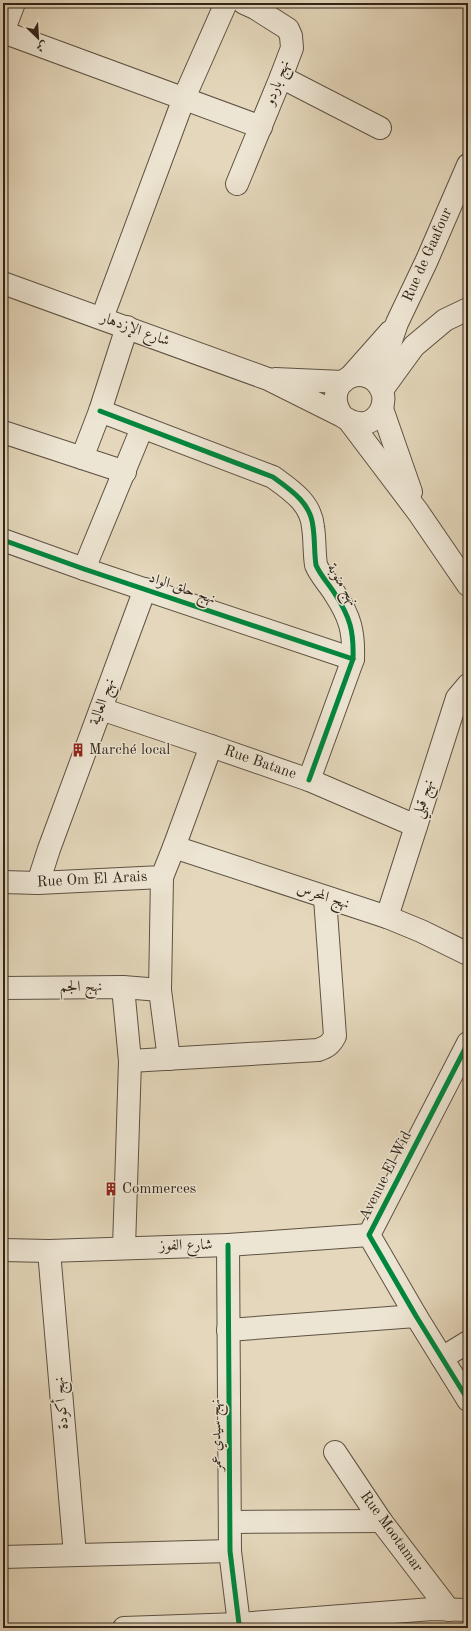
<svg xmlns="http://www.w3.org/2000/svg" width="471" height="1631" font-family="'Old Standard TT',Amiri,serif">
<rect width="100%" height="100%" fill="#e4d7bb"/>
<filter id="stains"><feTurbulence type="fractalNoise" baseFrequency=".005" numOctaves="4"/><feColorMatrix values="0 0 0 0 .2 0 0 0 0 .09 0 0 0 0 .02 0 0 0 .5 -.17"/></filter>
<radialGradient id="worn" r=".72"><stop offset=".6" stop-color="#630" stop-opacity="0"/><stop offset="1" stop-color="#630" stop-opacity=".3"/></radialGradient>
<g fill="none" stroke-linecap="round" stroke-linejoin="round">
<!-- minor casing -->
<g stroke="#5e5242" stroke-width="24">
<g id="minor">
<path d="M3,32L261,127"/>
<path d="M3,32L14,3"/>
<path d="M281,77L380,128"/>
<path d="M237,184L281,77L292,48L291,36L288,29L255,8L244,3"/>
<path d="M3,283L268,379L342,416C356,426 372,427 381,410C384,403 384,395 381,389C366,359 319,382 342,416"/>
<path d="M102,318L184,98L226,3"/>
<path d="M351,376L390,332"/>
<path d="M275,379L343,382"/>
<path d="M377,382L397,323L427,260L468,165"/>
<path d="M382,390L414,346L445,320L468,309"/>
<path d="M382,409L411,492"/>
<path d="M100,411L273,477C291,490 311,503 313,527C315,539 314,552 316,565C320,575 329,584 335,594C350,617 354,631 353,659L309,780"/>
<path d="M350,422L418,512L468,585"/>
<path d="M3,432L125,472"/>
<path d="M82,458L100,411L127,327"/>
<path d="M3,540L84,569L353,659"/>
<path d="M84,569L142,428"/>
<path d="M101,709L211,746L309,780L416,826"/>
<path d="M174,847L387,917L421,931L468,954"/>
<path d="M162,877L160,990L169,1059"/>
<path d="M3,882L38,883L162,877L174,847L211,746"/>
<path d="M38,883L49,849L145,589"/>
<path d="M387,917L457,698L468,685"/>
<path d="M123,987L130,1061L124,1247"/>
<path d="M3,988L123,987L160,990"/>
<path d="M468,1043L369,1235L416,1316L468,1400"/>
<path d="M130,1061L318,1050C327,1047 331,1044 335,1036L325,898"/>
<path d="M228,1245L230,1551L239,1624"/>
<path d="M3,1250L49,1251L228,1245L369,1235"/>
<path d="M49,1251L75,1555"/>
<path d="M228,1330L416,1316"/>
<path d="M442,1358L468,1342"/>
<path d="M335,1452L381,1521L449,1610"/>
<path d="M230,1522L381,1521"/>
<path d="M3,1557L230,1551"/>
<path d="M124,1628L239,1624L432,1609L468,1610"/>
</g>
</g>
<!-- minor -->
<use href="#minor" stroke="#ede5d3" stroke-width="22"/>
<!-- cycleway casing -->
<g stroke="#ede5d3" stroke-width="8">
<g id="cycleway">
<path d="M100,411L273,477C291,490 311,503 313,527C315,539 314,552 316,565C320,575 329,584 335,594C350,617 354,631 353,659L309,780"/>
<path d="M3,540L84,569L353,659"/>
<path d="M468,1043L369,1235L416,1316L468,1400"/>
<path d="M228,1245L230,1551L239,1624"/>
</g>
</g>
<!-- cycleway -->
<use href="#cycleway" stroke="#00873e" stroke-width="5"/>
</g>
<!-- icons -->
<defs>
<g id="building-bare" transform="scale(1.08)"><path d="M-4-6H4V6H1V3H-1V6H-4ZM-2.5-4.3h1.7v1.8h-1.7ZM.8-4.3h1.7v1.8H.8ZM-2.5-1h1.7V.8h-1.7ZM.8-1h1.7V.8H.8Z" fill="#8f2418" stroke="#ede5d3" stroke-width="2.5" paint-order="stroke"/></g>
</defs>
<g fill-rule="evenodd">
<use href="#building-bare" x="78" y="750"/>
<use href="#building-bare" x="111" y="1189"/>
</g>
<g text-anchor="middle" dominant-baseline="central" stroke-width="3" stroke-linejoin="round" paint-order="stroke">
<!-- street labels -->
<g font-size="15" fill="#312519" stroke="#ede5d3">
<text transform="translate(278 83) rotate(-69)">نهج باردو</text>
<text transform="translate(428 255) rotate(-66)">Rue de Gaafour</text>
<text transform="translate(135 330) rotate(20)">شارع الإزدهار</text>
<text transform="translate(342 585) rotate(59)">نهج منوبة</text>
<text transform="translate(182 589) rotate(19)">نهج حلق الواد</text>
<text transform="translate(103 702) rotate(-70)">نهج العالية</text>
<text transform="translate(260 763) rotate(19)">Rue Batane</text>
<text transform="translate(424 799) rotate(-72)">نهج قبلي</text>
<text transform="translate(92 880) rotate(-3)">Rue Om El Arais</text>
<text transform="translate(323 897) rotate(18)">نهج المحرس</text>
<text x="81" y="987">نهج الجم</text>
<text transform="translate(386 1176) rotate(-63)">Avenue El Wid</text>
<text transform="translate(186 1246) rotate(-1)">شارع الفوز</text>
<text transform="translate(62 1403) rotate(-95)">نهج أكودة</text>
<text transform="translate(217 1435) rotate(-91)">نهج سيدي عمر</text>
<text transform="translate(391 1532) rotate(54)">Rue Mootamar</text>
</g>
<!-- poi labels -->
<g font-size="15" fill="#312519" stroke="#ede5d3" text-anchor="start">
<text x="89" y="750">Marché local</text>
<text x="122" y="1189">Commerces</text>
</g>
</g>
<!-- margin -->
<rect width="471" height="1631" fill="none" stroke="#e4d7bb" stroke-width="16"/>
<rect x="4" y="4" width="463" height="1623" fill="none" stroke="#312519" stroke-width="2"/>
<rect x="8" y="8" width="455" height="1615" fill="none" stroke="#312519"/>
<!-- north arrow -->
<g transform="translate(38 38) rotate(155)" stroke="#ede5d3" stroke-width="3" paint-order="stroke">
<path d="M0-3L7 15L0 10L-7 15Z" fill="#312519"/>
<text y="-6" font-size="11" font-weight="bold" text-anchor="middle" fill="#312519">ش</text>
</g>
<rect width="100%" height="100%" filter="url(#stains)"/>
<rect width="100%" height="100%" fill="url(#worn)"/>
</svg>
